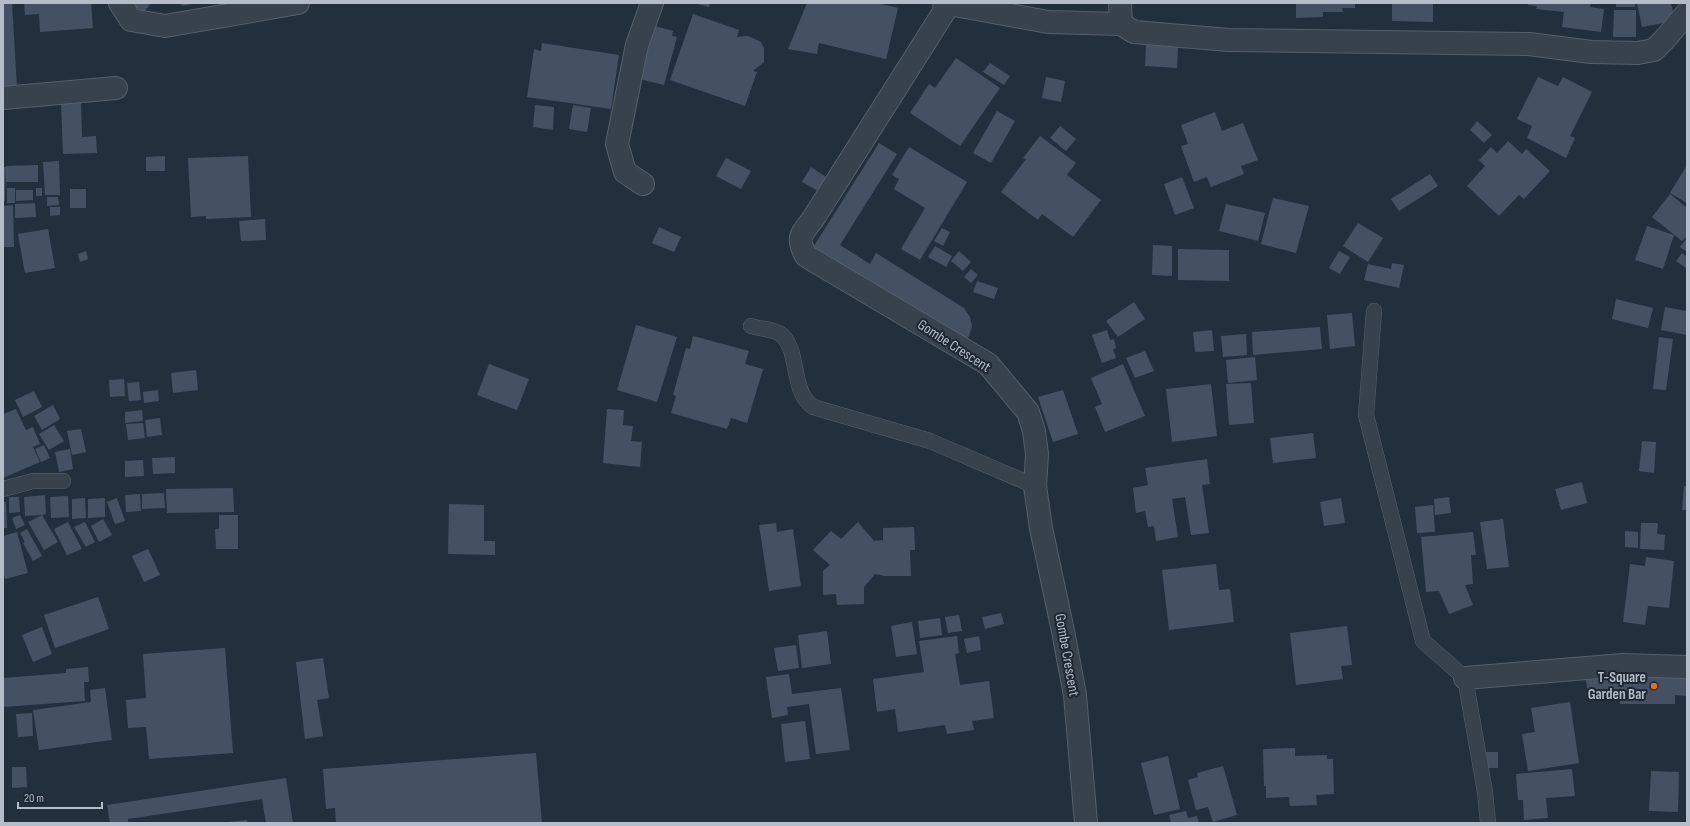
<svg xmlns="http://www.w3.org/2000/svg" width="1690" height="826" font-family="'Sofia Sans Condensed',sans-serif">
<rect width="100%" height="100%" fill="#242f3e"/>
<!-- building -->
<g fill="#455162">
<path d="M3,3H12L17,88L3,89Z"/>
<path d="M24,3H91L93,28L40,32L39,14L25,15Z"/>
<path d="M130,3H151L144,12Z"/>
<path d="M181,3H192V4L182,6Z"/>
<path d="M693,3H710L709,7Z"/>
<path d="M807,3H877L898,8L886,59L819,43L817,54L788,49Z"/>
<path d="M1296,3H1355V8H1342L1343,12H1323V17L1296,18Z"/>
<path d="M1392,3H1433V22L1392,21Z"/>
<path d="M1528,3H1591L1590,7L1604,9L1601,32L1562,27L1564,12L1536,9L1537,6L1528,5Z"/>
<rect x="1616" y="3" width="19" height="4"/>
<path d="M1637,3H1671L1675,21L1642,27Z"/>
<path d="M1614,10H1636V37H1613Z"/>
<path d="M693,14L739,30L737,37L748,36L761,42L764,48V62L753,71L757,72L745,106L670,80Z"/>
<path d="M655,26L673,31L672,36L677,37L664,85L639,79Z"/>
<path d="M542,43L619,55L611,109L527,97L534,49L541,51Z"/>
<path d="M1146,45L1178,47L1177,68L1145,66Z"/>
<path d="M956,58L1000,88L960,146L910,113L929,84L935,88Z"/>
<path d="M990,63L1010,76L1004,85L983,72Z"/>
<path d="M1046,77L1065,81L1061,102L1042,98Z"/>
<path d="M1538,77L1558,86L1563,77L1592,92L1570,136L1575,138L1566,158L1527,138L1532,126L1517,119Z"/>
<path d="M81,101L82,137L96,136L97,153L63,154L61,102Z"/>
<path d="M535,105L554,107L553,130L533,127Z"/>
<path d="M573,105L591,108L587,132L569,129Z"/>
<path d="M997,111L1015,121L991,163L973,153Z"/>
<path d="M1215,112L1222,131L1243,123L1258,160L1241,166L1244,174L1211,187L1207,177L1194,182L1181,146L1188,144L1181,125Z"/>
<path d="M1477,121L1492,135L1484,143L1470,130Z"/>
<path d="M1060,126L1076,139L1066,151L1050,138Z"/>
<path d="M1040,136L1076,163L1067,175L1101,200L1073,237L1042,214L1038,220L1001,192L1026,159L1023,158Z"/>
<path d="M1508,141L1522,154L1526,149L1550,171L1524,199L1519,195L1499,216L1467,186L1485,166L1479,160L1491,147L1497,153Z"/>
<path d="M879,143L897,154L840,245L870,264L876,253L964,308L970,317L972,326L969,336L963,343L812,249Z"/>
<path d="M909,147L967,182L920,260L901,249L925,208L894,189L899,179L892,175Z"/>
<path d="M165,156V171H146V157Z"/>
<path d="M248,156L251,217L206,219V216L191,217L188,158Z"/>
<path d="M726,158L751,171L741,189L716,176Z"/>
<path d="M59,161L60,195H45L43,162Z"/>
<path d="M38,165V182H6V166Z"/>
<path d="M1687,165V203L1670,193Z"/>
<path d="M3,167H6L5,201H3Z"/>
<path d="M811,167L826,177L818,191L802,182Z"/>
<path d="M1430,174L1438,186L1399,211L1391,199Z"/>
<path d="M1182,177L1194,208L1175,215L1164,184Z"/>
<rect x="7" y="188" width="8" height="15"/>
<rect x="36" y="188" width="6" height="8"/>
<rect x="70" y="189" width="16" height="19"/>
<path d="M16,190H33V200L16,201Z"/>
<path d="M1670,194L1687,208V236L1682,241L1652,217Z"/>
<path d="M47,197H58L59,205L47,206Z"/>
<path d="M1273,198L1309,206L1296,253L1261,244Z"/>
<path d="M35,203L36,217L15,218V204Z"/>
<path d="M1226,204L1265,213L1258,241L1219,231Z"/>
<path d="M13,205L14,247H3V206Z"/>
<path d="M50,207H60V215L50,216Z"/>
<path d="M265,219L266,240L241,241L239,221Z"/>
<path d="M1358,223L1383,238L1368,262L1343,246Z"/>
<path d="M1647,226L1674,235L1663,269L1635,260Z"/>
<path d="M659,227L681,237L674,252L652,243Z"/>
<path d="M942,228L950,232L943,246L934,241Z"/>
<path d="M48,229L55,268L25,273L18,234Z"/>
<path d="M1687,238V252L1680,247Z"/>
<path d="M1153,245L1172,246V276L1152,275Z"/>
<path d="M935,246L952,256L946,267L928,257Z"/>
<path d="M1178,249L1229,250V281L1178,280Z"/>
<path d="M86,251L88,259L80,262L78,254Z"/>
<path d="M959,251L971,262L963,271L951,261Z"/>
<path d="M1339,251L1350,257L1340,274L1329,268Z"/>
<path d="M1682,253L1687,257L1686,268L1676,261Z"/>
<path d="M1392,263L1404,265L1399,288L1364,280L1368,264L1391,269Z"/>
<path d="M971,269L978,275L971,283L964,277Z"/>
<path d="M977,281L998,288L994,299L973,292Z"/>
<path d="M1616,299L1653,308L1648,328L1612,319Z"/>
<path d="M1134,302L1145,319L1118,337L1106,321Z"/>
<path d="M1665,307L1687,311V335L1661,330Z"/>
<path d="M1352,313L1355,346L1330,349L1327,315Z"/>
<path d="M636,325L677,337L657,402L617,390Z"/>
<path d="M1320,327L1322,349L1253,355L1252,332Z"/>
<path d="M1107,330L1110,340L1114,339L1116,348L1113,349L1116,358L1102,363L1092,335Z"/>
<path d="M1212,330L1214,351L1195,352L1193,332Z"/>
<path d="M1246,334L1247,355L1223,357L1221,336Z"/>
<path d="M693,336L749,351L745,364L763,369L747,423L731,418L727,429L671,413L676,396L673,395L686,348L690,349Z"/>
<path d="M1659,337L1673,339L1666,390L1653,389Z"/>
<path d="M1145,351L1154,371L1135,378L1126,358Z"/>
<path d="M1255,357L1257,380L1228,383L1226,360Z"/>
<path d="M489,364L529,379L517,410L477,395Z"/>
<path d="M1123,364L1145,416L1105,432L1095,407L1102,404L1091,378Z"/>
<path d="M196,370L198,390L173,393L171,373Z"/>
<path d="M124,379L125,396L110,397L109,380Z"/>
<path d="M139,382L141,400L129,401L127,383Z"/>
<path d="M1251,383L1254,423L1229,425L1226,384Z"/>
<path d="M1211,384L1217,436L1172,442L1166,389Z"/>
<path d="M158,390L159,401L144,403L143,392Z"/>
<path d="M1063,390L1078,434L1053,442L1038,397Z"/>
<path d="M34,391L42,407L23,417L15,400Z"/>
<path d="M53,405L60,419L42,430L34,416Z"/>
<path d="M16,409L26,430L33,427L40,444L33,447L40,462L3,478V414Z"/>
<path d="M607,409L624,410L623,425L633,426L631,441L642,442L640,467L603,463Z"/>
<path d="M142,410L143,421L125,423V412Z"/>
<path d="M160,418L162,435L147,437L145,420Z"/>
<path d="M143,423L145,438L128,440L126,424Z"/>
<path d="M54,425L64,441L49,450L39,434Z"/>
<path d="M81,429L86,452L72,455L67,431Z"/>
<path d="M1313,433L1316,458L1273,463L1270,438Z"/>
<path d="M1642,441L1656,442L1654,473L1639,471Z"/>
<path d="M44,445L50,458L41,462L35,449Z"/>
<path d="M70,449L73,469L59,472L55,452Z"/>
<path d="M175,457V473L153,474L152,458Z"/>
<path d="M1207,459L1210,484L1202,485L1209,533L1191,535L1185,497L1172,499L1178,537L1156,541L1154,526L1148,527L1145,511L1136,513L1133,488L1148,485L1145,468Z"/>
<path d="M143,460L144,476L125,477V461Z"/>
<path d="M1582,482L1587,503L1561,510L1555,489Z"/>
<path d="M1684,486H1687V510H1682Z"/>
<path d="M233,488L234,512L167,513L166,489Z"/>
<path d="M164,493L165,508L142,509V494Z"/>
<path d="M140,494L141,511L126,512L125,495Z"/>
<path d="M45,495L46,514L42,515L58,542L44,550L28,522L42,515L25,516L24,497Z"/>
<path d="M68,496L69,517L51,518L50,497Z"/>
<path d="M9,497H19L20,512L9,513Z"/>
<path d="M1449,497L1451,513L1435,515L1434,499Z"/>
<path d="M85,498L86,518L72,519V499Z"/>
<path d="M105,498V517L88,518V499Z"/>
<path d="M117,498L125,521L115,524L107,502Z"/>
<path d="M1341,498L1345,523L1324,526L1320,502Z"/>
<path d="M3,502H6L7,528H3Z"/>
<path d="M449,504L484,505V541H495V555L448,554Z"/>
<path d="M1433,505L1435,532L1417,533L1415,507Z"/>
<path d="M20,515L25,525L16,529L12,518Z"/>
<path d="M219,515H238V549H216L215,529H219Z"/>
<path d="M103,519L112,535L99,542L91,526Z"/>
<path d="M1503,519L1509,567L1487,569L1480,522Z"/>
<path d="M68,522L82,549L67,555L54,529Z"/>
<path d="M85,522L95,542L86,547L74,527Z"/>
<path d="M858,522L874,541L883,540V528L914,527L915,550H910L911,576H885L875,574L864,587V604L837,605L836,594L823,595V571L830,565L813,550L831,531L841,539Z"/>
<path d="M776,523L777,532L793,529L801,586L769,591L759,525Z"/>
<path d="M1641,523H1658L1657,534L1665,535L1664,550L1640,549Z"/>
<path d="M27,529L42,556L33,561L23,543L25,542L20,533Z"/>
<path d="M1625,531L1638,532V548L1625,547Z"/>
<path d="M17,532L28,573L5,579L3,572V536Z"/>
<path d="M1473,532L1476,555H1471L1473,584L1465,585L1473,605L1449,614L1439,591L1426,592L1421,537Z"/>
<path d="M148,549L160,575L144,582L132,556Z"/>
<path d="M1646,557L1674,561L1669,608L1648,606L1645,625L1623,622L1630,564L1645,566Z"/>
<path d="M1216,564L1219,590L1230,589L1234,622L1169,630L1162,570Z"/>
<path d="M98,597L109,629L55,648L44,615Z"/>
<path d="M1001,613L1004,624L985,629L982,617Z"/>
<path d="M959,615L962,631L948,633L945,617Z"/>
<path d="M940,618L942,635L920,638L918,621Z"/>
<path d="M912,622L917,654L896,657L891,626Z"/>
<path d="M1347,626L1352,665L1341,666L1343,679L1296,685L1290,633Z"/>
<path d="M42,627L52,654L33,662L22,635Z"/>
<path d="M827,631L831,664L802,668L798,635Z"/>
<path d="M957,636L959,653L955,654L960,685L989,681L994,718L972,721L974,730L947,734L945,725L898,732L895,709L877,712L873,679L924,672L919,641Z"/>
<path d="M979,636L981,650L967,653L964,639Z"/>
<path d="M796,645L799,668L778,671L774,648Z"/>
<path d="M225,648L233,753L149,759L146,727L128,728L126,700L146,698L143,654Z"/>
<path d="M323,658L329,698L317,700L323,736L305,739L296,662Z"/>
<path d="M88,667L89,682H84L85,701L3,707V678L66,673V669Z"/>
<path d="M789,674L792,694L841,688L850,750L816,754L809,704L787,707L788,715L772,718L766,677Z"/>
<path d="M1621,676L1687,678V696L1675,695V704H1620V697L1589,701L1586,680Z"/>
<path d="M105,688L112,740L39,750L33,710L91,702L90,690Z"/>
<path d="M1570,702L1579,763L1528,771L1522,734L1535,732L1531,708Z"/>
<path d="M32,713L33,736L18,737L16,714Z"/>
<path d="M805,721L810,759L785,762L781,724Z"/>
<path d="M1295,748V756L1327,755V759H1333L1334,794L1316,795L1317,805L1290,806L1289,797L1266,798V786H1264L1263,749Z"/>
<rect x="1485" y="752" width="13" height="16"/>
<path d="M536,753L542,823H336L335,808L326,809L323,769Z"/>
<path d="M1168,756L1180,809L1154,815L1141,763Z"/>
<path d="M1223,766L1237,815L1213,822L1208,807L1196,810L1188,780L1198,777L1197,773Z"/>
<path d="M12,767H26L27,787L12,788Z"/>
<path d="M1572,769L1575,796L1546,798L1548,818L1524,820L1523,800H1518L1516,774Z"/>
<path d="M1651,771L1679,772L1678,812L1649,811Z"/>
<path d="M286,778L293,823H266L262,799L128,819V823H110L107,805Z"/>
<path d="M1186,811L1188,818L1197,816L1199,823H1171L1169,815Z"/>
<path d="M247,820L248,823H228V822Z"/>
</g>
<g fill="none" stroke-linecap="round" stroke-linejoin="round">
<!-- service casing -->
<g stroke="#565f6c" stroke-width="16">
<g id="service">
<path d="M1374,311L1366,415L1423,641L1465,678L1485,792L1488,823"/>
<path d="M751,326C760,329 776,329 783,336C800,355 791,392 813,407L930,441L1035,486"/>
<path d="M3,489L33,481H63"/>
</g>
</g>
<!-- minor casing -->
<g stroke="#565f6c" stroke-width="24">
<g id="minor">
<path d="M120,3L131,20L165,26L298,3"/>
<path d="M944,3L1048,22L1121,24L1134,32L1229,40L1529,44L1591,52L1638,53L1654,50L1664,40L1687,13"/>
<path d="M1120,3L1121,24"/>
<path d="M949,4L813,219C801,235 796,237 806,256L988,364L1028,412L1034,431L1037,454L1035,486L1041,528L1063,631L1075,695L1086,823"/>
<path d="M3,98L116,88"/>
<path d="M643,184L625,172L617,144L637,45L652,3"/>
<path d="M1465,678L1623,665L1687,667"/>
</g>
</g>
<!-- service -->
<use href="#service" stroke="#38414e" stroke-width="15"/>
<!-- minor -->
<use href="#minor" stroke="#38414e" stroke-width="22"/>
</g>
<!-- markers -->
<circle fill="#e8710a" stroke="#1d2633" stroke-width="1.5" cx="1654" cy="686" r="4"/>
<g text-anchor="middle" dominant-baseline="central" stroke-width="4" stroke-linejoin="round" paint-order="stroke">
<!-- street labels -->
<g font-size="15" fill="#b4bcc9" stroke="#1d2633">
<text transform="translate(954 346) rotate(33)">Gombe Crescent</text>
<text transform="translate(1067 655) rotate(80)">Gombe Crescent</text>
</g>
<!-- poi labels -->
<g font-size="15" font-weight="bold" fill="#b4bcc9" stroke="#1d2633" text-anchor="end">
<text x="1646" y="677">T-Square<tspan x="1646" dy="17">Garden Bar</tspan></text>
</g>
</g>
<!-- border -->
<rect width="1690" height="826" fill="none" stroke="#b4bcc9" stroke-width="8"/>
<!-- scale -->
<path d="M18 802v6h84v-6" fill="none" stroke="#b4bcc9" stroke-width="2"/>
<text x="24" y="802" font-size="12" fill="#b4bcc9" stroke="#1d2633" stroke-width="3" paint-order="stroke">20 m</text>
</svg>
